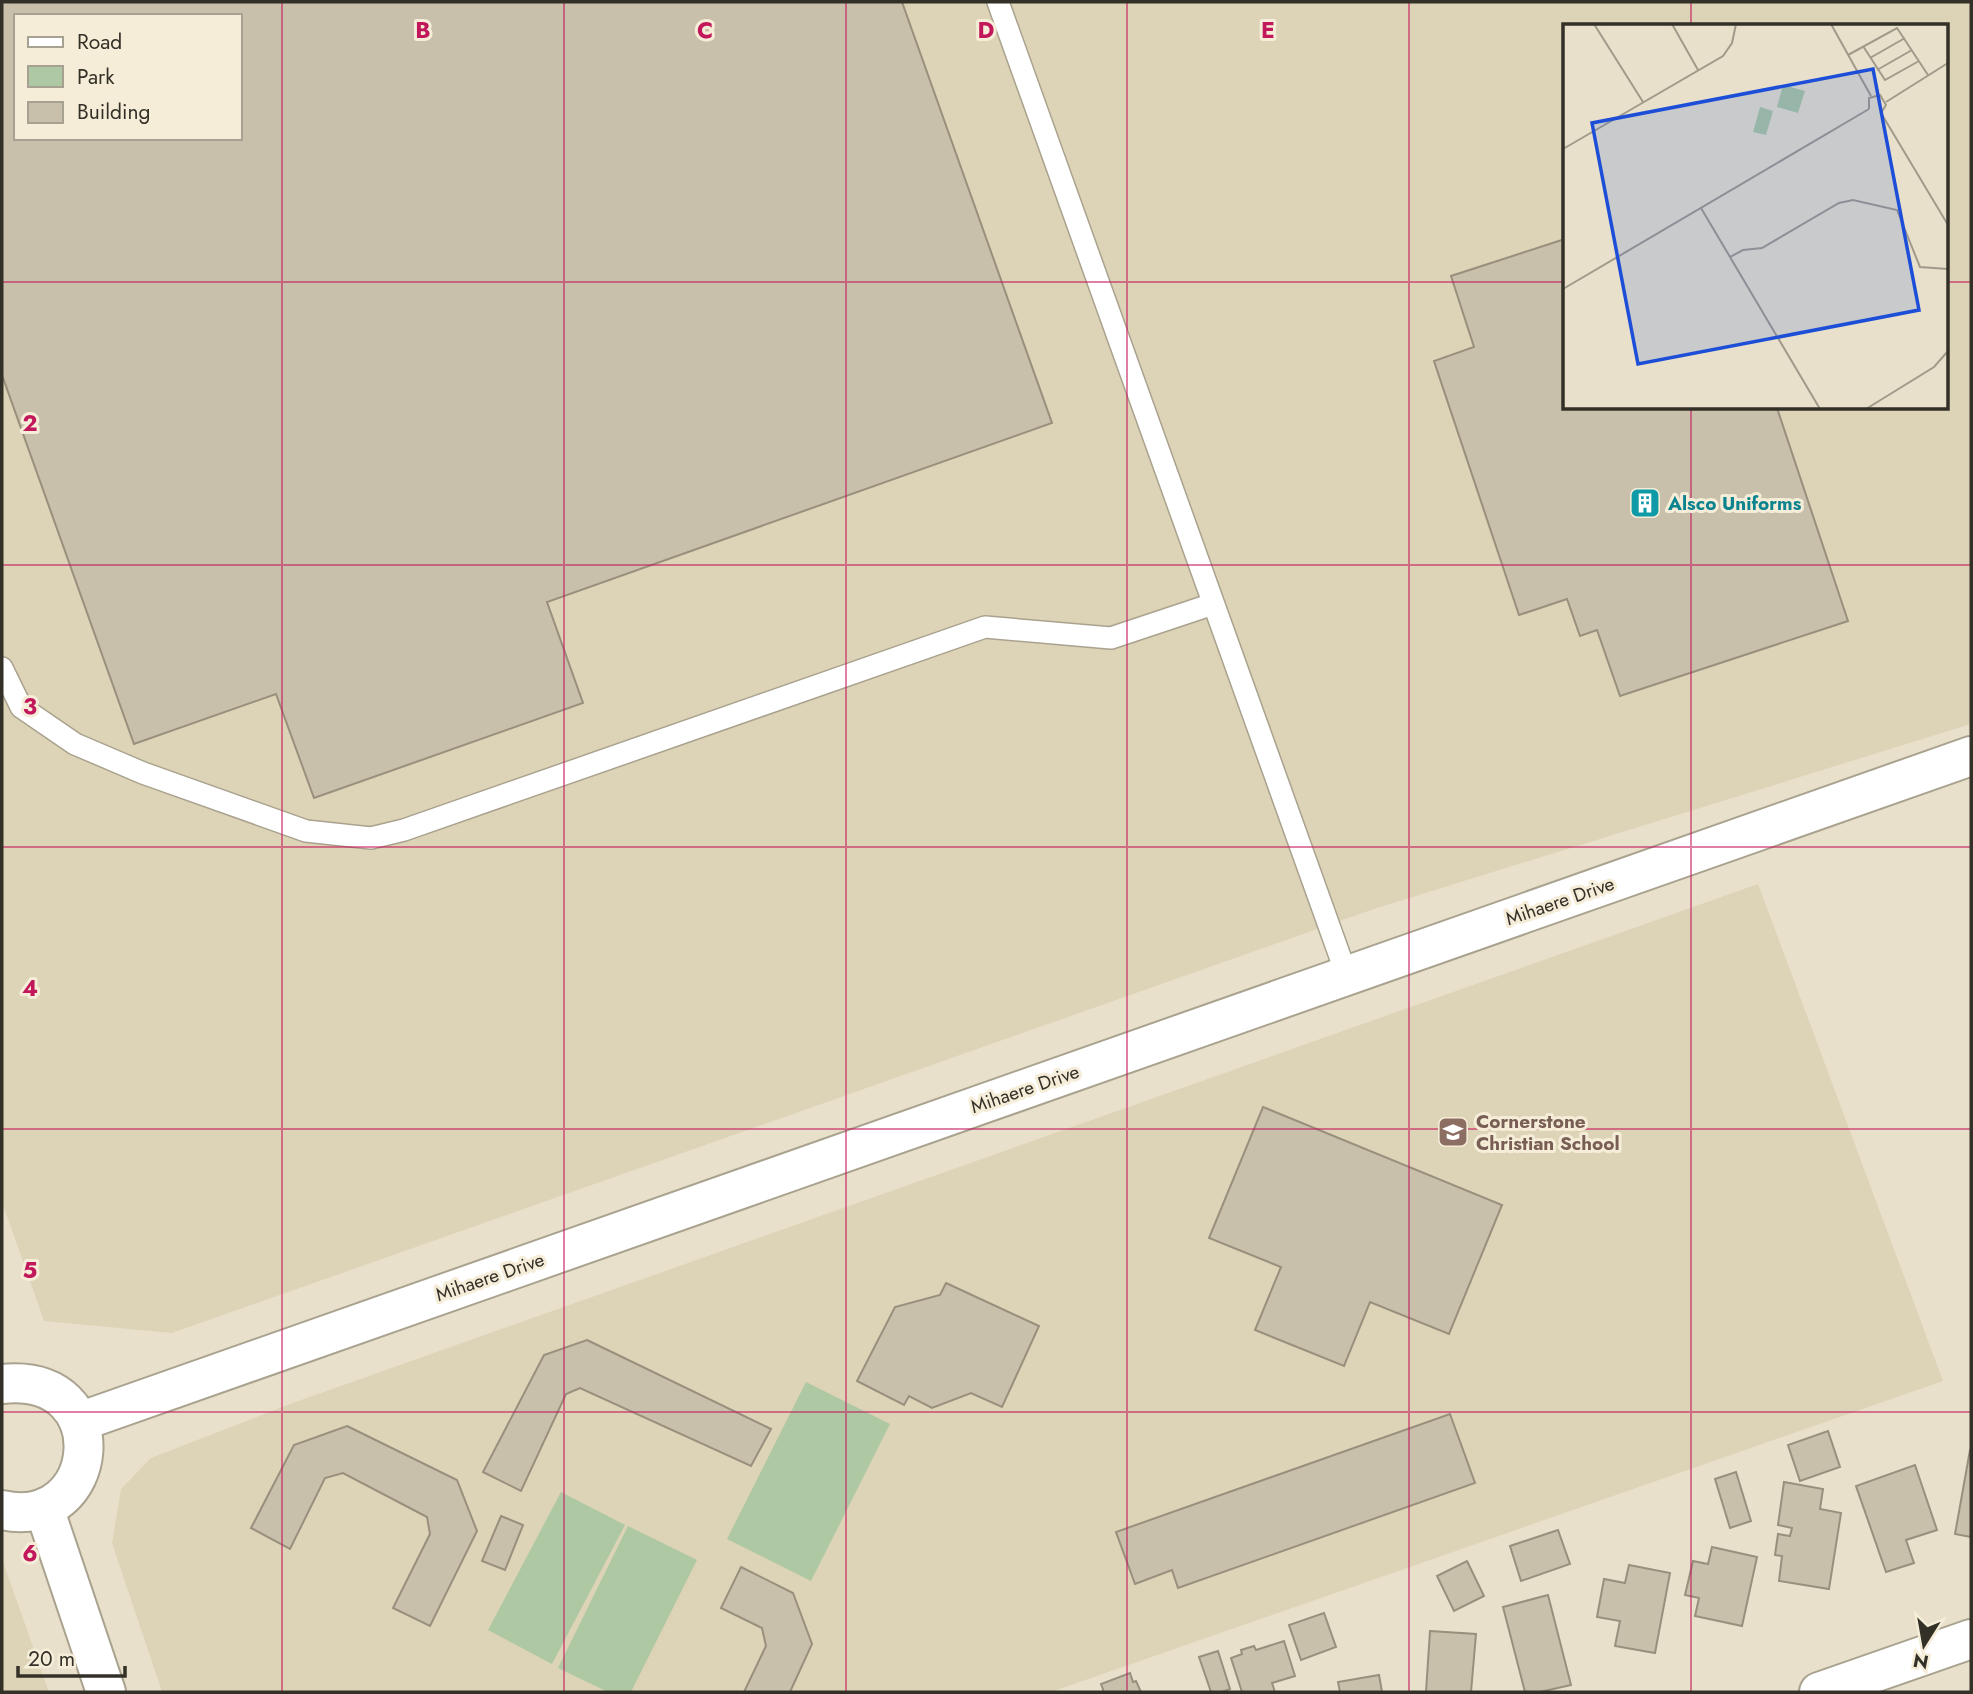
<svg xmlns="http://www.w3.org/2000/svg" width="1973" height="1694" font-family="Jost,sans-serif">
<rect width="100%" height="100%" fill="#e8e0cb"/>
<!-- built -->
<g fill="#ddd3b7" fill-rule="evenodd">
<path d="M2,2H1971V724L1377,908L172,1333L44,1321L2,1202ZM16,16H240V138H16ZM1565,26H1947V408H1565Z"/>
<path d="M1758,884L1943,1381L1051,1692H162L112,1543L121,1489L151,1458L290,1404Z"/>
<path d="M2,1559L49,1692H2Z"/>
</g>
<!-- green -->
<g fill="#adc8a2">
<path d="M806,1382L890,1424L811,1581L727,1539Z"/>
<path d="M561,1492L625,1525L552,1664L488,1630Z"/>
<path d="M628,1526L697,1560L631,1692H608L558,1668Z"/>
</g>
<!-- building -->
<g fill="#c8c0ab" stroke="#98907d" stroke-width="2" fill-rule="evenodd">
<path d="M2,2H902L1052,423L547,602L583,703L314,798L276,694L134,744L2,375ZM16,16H240V138H16Z"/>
<path d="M1565,239V408H1777L1848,621L1620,696L1597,630L1580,636L1567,599L1519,615L1434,361L1474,347L1451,276Z"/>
<path d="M1263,1107L1502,1205L1449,1334L1370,1302L1344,1366L1255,1330L1281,1267L1209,1238Z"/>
<path d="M946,1283L1039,1326L1002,1407L971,1393L932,1408L909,1396L904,1405L857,1381L895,1307L940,1295Z"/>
<path d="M587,1340L771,1429L751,1466L580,1388L566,1394L521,1491L483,1472L544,1355Z"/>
<path d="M1450,1414L1475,1483L1178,1588L1172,1570L1135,1584L1116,1532Z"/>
<path d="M347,1426L457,1480L477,1531L430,1626L393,1608L430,1534L427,1517L343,1473L325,1478L290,1549L251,1528L294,1445Z"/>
<path d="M1828,1431L1840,1467L1800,1481L1788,1445Z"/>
<path d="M1970,1450H1971V1537L1955,1534Z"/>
<path d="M1915,1465L1937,1530L1906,1540L1914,1563L1886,1572L1856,1486Z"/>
<path d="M1736,1472L1751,1521L1730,1528L1715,1479Z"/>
<path d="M1784,1482L1823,1489L1820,1509L1841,1513L1829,1589L1779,1581L1782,1556L1775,1555L1778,1534L1790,1536L1792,1528L1778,1525Z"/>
<path d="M501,1516L523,1525L505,1570L482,1561Z"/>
<path d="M1558,1530L1570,1564L1521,1581L1510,1546Z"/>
<path d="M1712,1547L1757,1557L1742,1626L1695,1616L1699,1598L1685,1595L1693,1561L1708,1564Z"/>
<path d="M1467,1561L1484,1596L1454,1611L1437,1576Z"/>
<path d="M1629,1565L1670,1573L1655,1653L1615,1646L1620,1621L1597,1617L1604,1579L1625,1583Z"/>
<path d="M741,1567L793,1593L812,1644L790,1692H744L766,1646L762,1628L721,1608Z"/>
<path d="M1548,1595L1571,1685L1540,1692H1525L1503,1607Z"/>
<path d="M1324,1613L1336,1647L1301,1660L1289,1625Z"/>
<path d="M1430,1631L1476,1634L1471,1692H1426Z"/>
<path d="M1284,1641L1295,1676L1272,1683L1275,1692H1242L1231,1658L1242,1654L1241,1650L1254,1646L1256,1650Z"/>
<path d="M1218,1651L1230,1689L1222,1692H1211L1199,1657Z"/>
<path d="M1130,1673L1133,1682L1136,1681L1141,1692H1104L1101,1684Z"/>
<path d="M1379,1675L1382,1692H1340L1338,1682Z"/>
</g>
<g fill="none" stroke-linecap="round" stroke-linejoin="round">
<!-- lane casing -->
<g stroke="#a9a28e" stroke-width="24">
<g id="lane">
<path d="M998,2L1347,976"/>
<path d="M2,668L21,707L75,744L143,773L306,831L371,838L404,830L985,627L1111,638L1213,604"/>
</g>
</g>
<!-- street casing -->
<g stroke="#a9a28e" stroke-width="42">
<path id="street" d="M1819,1692L1971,1639"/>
</g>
<!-- secondary casing -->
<g stroke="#a9a28e" stroke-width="42">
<g id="secondary">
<path d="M2,1384C120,1372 101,1533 2,1510"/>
<path d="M79,1422L1971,756"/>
<path d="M44,1508L106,1692"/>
</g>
</g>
<!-- lane -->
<use href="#lane" stroke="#fff" stroke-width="21"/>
<!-- street -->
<use href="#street" stroke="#fff" stroke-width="38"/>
<!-- secondary -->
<use href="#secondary" stroke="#fff" stroke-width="38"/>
</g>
<!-- grid -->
<path fill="none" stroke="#c2185b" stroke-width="2" stroke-opacity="0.55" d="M282,2V1692M564,2V1692M846,2V1692M1127,2V1692M1409,2V1692M1691,2V26M2,282H1565M1947,282H1971M1691,408V1692M2,565H1971M2,847H1971M2,1129H1971M2,1412H1971"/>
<!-- icons -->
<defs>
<g id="building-square" transform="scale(1.575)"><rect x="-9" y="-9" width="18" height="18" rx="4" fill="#0f9aa8" stroke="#f5edd8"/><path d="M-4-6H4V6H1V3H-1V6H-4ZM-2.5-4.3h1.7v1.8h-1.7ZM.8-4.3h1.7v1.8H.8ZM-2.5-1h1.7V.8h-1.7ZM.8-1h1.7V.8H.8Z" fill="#fff"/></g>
<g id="school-square" transform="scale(1.575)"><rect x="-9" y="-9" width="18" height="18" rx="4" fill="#8d6e63" stroke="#f5edd8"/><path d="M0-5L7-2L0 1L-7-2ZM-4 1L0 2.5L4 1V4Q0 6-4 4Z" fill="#fff"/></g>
</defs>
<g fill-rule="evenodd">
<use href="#building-square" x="1645" y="503"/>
<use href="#school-square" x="1453" y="1132"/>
</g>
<g text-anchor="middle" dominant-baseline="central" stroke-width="6" stroke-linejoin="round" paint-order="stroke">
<!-- culture labels -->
<g font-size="19" font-weight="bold" fill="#0d838f" stroke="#f5edd8" text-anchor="start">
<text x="1668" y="503">Alsco Uniforms</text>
</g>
<!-- street labels -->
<g font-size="19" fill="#333028" stroke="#f5edd8">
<text transform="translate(1560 901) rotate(-19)">Mihaere Drive</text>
<text transform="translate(1025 1089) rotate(-19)">Mihaere Drive</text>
<text transform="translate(490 1277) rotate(-19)">Mihaere Drive</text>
</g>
<!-- education labels -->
<g font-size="19" font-weight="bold" fill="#785e54" stroke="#f5edd8" text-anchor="start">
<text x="1476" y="1121">Cornerstone<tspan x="1476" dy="22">Christian School</tspan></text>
</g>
</g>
<!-- overview -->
<g transform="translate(1563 24)">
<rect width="385" height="385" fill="#e8e0cb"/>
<path d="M220,61L242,67L235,89L214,83ZM197,83L210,87L203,111L190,108Z" fill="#adc8a2"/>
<path fill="none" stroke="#a09a8a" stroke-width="2" d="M31,0L80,78M109,0L135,46M268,0L308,72M300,22L322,56L356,37M285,31L334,4L365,51M307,34L342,14M314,46L349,26M323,78L385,39M306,85V74L317,71L323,81L318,89M318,89L385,201M0,125L160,32L169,19L173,0M138,184L257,385M167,233L180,226L199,224L276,179L290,176L334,186L357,243L385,245M0,265L306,85M303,385L371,343L385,327"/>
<path fill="#1d4ed8" fill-opacity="0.15" stroke="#1d4ed8" stroke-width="3.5" d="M310,45L356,286L75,340L29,99Z"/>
<rect width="385" height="385" fill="none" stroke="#333028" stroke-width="3.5"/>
</g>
<g font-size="23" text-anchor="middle" font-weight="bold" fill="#c2185b" stroke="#f5edd8" stroke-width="6" stroke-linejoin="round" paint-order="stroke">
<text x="423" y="38">B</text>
<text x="705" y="38">C</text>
<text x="986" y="38">D</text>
<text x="1268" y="38">E</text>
<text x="30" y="431">2</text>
<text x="30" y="714">3</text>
<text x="30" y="996">4</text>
<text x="30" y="1278">5</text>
<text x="30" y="1561">6</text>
</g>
<!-- border -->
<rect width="1973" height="1694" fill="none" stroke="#333028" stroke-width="7"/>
<!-- legend -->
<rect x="14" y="14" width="228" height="126" fill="#f5edd8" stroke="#a7a192" stroke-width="2"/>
<rect x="28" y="37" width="35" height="10" fill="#ffffff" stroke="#a7a192" stroke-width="2"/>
<text x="77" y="49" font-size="21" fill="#333028">Road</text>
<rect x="28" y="66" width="35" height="21" fill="#adc8a2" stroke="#a7a192" stroke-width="2"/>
<text x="77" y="84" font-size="21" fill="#333028">Park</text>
<rect x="28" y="102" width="35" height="21" fill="#c8c0ab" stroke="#a7a192" stroke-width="2"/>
<text x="77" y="119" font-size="21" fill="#333028">Building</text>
<!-- north arrow -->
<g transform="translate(1924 1645) rotate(191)" stroke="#f5edd8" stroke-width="5" paint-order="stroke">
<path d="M0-5L12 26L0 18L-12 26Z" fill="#333028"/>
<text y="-10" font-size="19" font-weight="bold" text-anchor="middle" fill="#333028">N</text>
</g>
<!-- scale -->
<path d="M18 1666v10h107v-10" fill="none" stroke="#333028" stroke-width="3.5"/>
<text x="28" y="1666" font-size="21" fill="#333028" stroke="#f5edd8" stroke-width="5" paint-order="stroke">20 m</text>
</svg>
